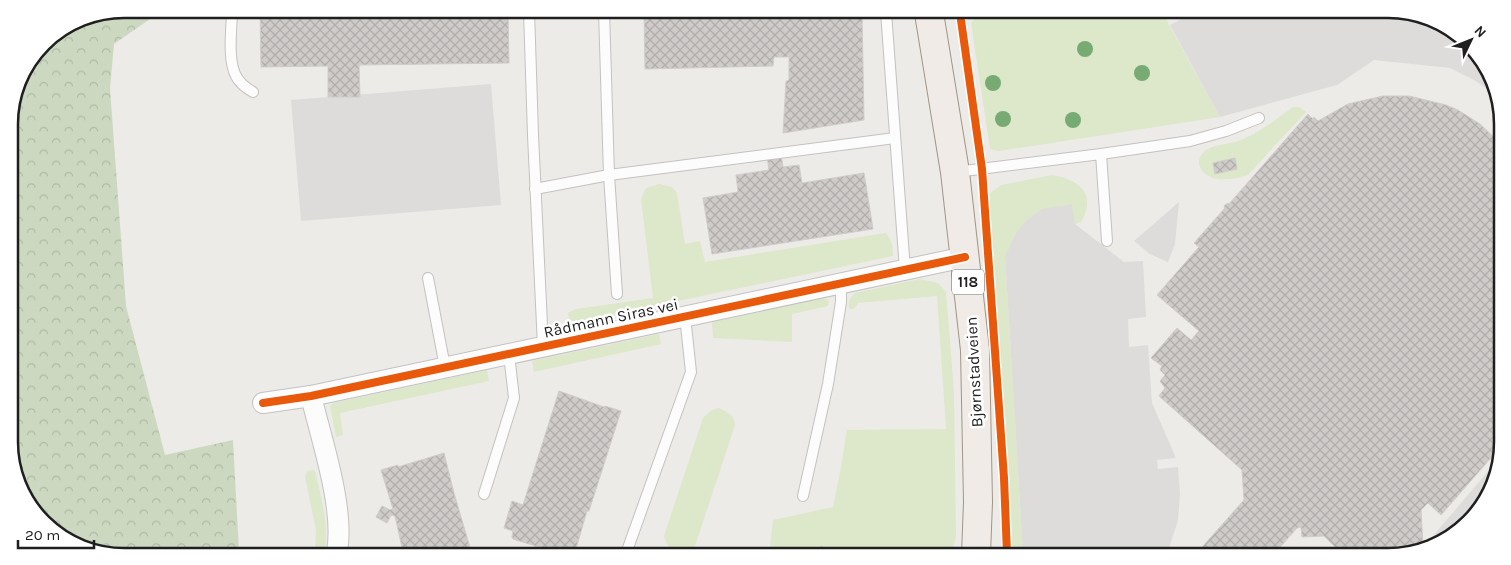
<svg xmlns="http://www.w3.org/2000/svg" width="1511" height="565" font-family="Karla,sans-serif">
<defs>
<pattern id="forest-crowns" width="20" height="18" patternUnits="userSpaceOnUse" patternTransform="scale(1.25)"><rect width="20" height="18" fill="#ccd9c0"/><path d="M2 6a3 3 0 1 1 6 0M12 15a3 3 0 1 1 6 0" fill="none" stroke="#afbaa5"/></pattern>
<pattern id="building-cross-hatch" width="8" height="8" patternUnits="userSpaceOnUse" patternTransform="scale(1.25)"><rect width="8" height="8" fill="#cecbc9"/><path d="M0 0l8 8M0 8l8-8" fill="none" stroke="#b0aeac"/></pattern>
</defs>
<rect width="100%" height="100%" fill="#edebe8"/>
<!-- grass -->
<g fill="#dde7ca">
<path d="M980,13L1163,14L1220,117L999,151L990,149L971,23Z"/>
<path d="M1293,107H1299L1306,112C1293,126 1280,140 1267,154C1261,161 1255,168 1249,174C1244,178 1226,180 1219,179C1206,178 1193,166 1202,154C1210,144 1227,145 1238,141C1258,134 1275,120 1293,107Z"/>
<path d="M1052,175C1080,179 1097,195 1081,222L1075,224L1005,256L1023,554H1012L989,194L1001,185Z"/>
<path d="M659,184L672,187L677,193L685,244L700,241L705,262L886,233C892,241 893,246 893,256L578,322L569,320L568,313L576,309L653,298L641,199L646,188Z"/>
<path d="M920,279L938,283L946,292L954,392L956,536L952,554L827,553L822,546L810,553H762L770,547L773,520L833,507L840,473L847,430L946,429L937,296L858,303L854,309H849C848,301 850,298 855,293Z"/>
<path d="M824,298L829,301L828,306L792,314V342L713,338L712,322Z"/>
<path d="M659,334L661,344L534,372L532,361Z"/>
<path d="M487,370L489,381L340,413L343,435L336,437L330,406L333,403Z"/>
<path d="M719,408C728,412 734,415 735,425L695,546C683,558 667,552 664,536L703,418L710,411Z"/>
<path d="M313,470L315,471C321,497 329,524 325,551H315L316,530L305,477L307,471Z"/>
</g>
<!-- forest -->
<path fill="url(#forest-crowns)" d="M124,9L163,10L114,44L110,88L126,306L165,455L233,440L239,551L86,550L37,517L11,464L9,116L21,72L48,37L80,17Z"/>
<!-- parking -->
<g fill="#dddcdb">
<path d="M1188,14L1425,15L1474,48L1495,94L1474,80L1450,68L1374,60L1337,85L1220,117L1170,25L1187,16Z"/>
<path d="M491,84L501,205L301,221L291,100Z"/>
<path d="M1179,202L1175,244L1168,262L1150,254L1134,241Z"/>
<path d="M1072,204L1075,224L1124,262L1143,261L1146,317L1128,319L1129,347L1148,345L1152,403L1176,458L1157,460L1158,469L1178,467L1180,494L1178,520L1167,555L1023,554L1005,256L1016,233L1026,221L1042,209Z"/>
<path d="M1496,462V479L1457,533L1434,541L1433,536Z"/>
</g>
<!-- building -->
<g fill="url(#building-cross-hatch)" stroke="#d0ccca">
<path d="M260,9L508,11L509,63L359,65L360,97H328V66L261,67Z"/>
<path d="M644,11L862,12L864,120L783,133L786,81L789,80V57H774L773,66L645,69Z"/>
<path d="M1383,96H1409L1446,105L1458,110L1480,124L1501,144L1497,443L1495,445L1496,452L1441,515L1428,503L1421,510L1423,545L1395,556H1340V552L1324,536L1302,537L1301,527L1297,528L1273,555H1195L1244,500L1242,470L1159,396L1165,388L1160,381L1165,375L1160,370L1162,366L1151,358L1177,328L1191,340L1199,331L1157,295L1199,247L1194,243L1225,208L1224,206L1228,203L1229,204L1308,114L1313,119L1314,117L1318,121L1348,104Z"/>
<path d="M781,154L783,167L799,165L802,183L864,173L873,229L712,254L703,198L738,192L736,175L769,170L767,156Z"/>
<path d="M1235,158L1237,169L1215,174L1213,163Z"/>
<path d="M559,391L604,407L605,406L621,411L589,511H587L575,552H555L513,539L512,537L513,531L504,528L512,501L523,505Z"/>
<path d="M444,453L454,493L471,551L403,552L395,516L391,515L387,523L376,517L382,506L390,510L393,509L381,470L398,465V467Z"/>
<path d="M535,546L549,551V552H534Z"/>
<path d="M822,546L827,553H810Z"/>
</g>
<g fill="none" stroke-linecap="round" stroke-linejoin="round">
<!-- lane casing -->
<g stroke="#c3c2c0" stroke-width="12">
<g id="lane">
<path d="M232,9C232,28 227,59 236,76C240,84 246,88 253,92"/>
<path d="M529,11L533,135L543,346"/>
<path d="M604,11L609,175L617,294"/>
<path d="M886,12L905,270"/>
<path d="M1101,154L1190,141L1226,131L1259,118"/>
<path d="M956,172L1101,154L1107,241"/>
<path d="M535,189L609,175L895,138"/>
<path d="M428,278L445,367"/>
<path d="M484,494L514,398L509,354"/>
<path d="M803,496L828,384L841,302V283"/>
<path d="M628,548L691,372L685,316"/>
</g>
</g>
<!-- street casing -->
<g stroke="#c3c2c0" stroke-width="22">
<g id="street">
<path d="M311,396C321,438 345,509 337,551"/>
<path d="M263,403L311,396L965,257"/>
</g>
</g>
<!-- primary casing -->
<g stroke="#a19587" stroke-width="30">
<path id="primary" d="M929,13L955,172L975,350L978,502L976,554"/>
</g>
<!-- lane -->
<use href="#lane" stroke="#fcfcfc" stroke-width="10"/>
<!-- street -->
<use href="#street" stroke="#fcfcfc" stroke-width="20"/>
<!-- primary -->
<use href="#primary" stroke="#f0ebe6" stroke-width="28"/>
<!-- cycleway casing -->
<g stroke="#fff" stroke-width="11">
<g id="cycleway">
<path d="M960,13L982,169L1004,478L1007,554"/>
<path d="M263,403L311,396L965,257"/>
</g>
</g>
<!-- cycleway -->
<use href="#cycleway" stroke="#e8590c" stroke-width="8"/>
</g>
<!-- trees -->
<g fill="#78aa74">
<circle cx="1085" cy="49" r="8"/>
<circle cx="1142" cy="73" r="8"/>
<circle cx="993" cy="83" r="8"/>
<circle cx="1003" cy="119" r="8"/>
<circle cx="1073" cy="120" r="8"/>
</g>
<g text-anchor="middle" dominant-baseline="central" stroke-width="5" stroke-linejoin="round" paint-order="stroke">
<!-- shield labels -->
<rect fill="#fff" stroke="#626262" stroke-width="1" x="952" y="269.5" width="32" height="25" rx="4"/>
<g font-size="15" font-weight="bold" fill="#1f1f1f">
<text x="968" y="282">118</text>
</g>
<!-- street labels -->
<g font-size="16" fill="#1f1f1f" stroke="#fff">
<text transform="translate(611 318) rotate(-12)">Rådmann Siras vei</text>
<text transform="translate(974 372) rotate(-93)">Bjørnstadveien</text>
</g>
</g>
<!-- crop -->
<path d="M0 0H1511V565H0ZM124 18H1388A106 106 0 0 1 1494 124V442A106 106 0 0 1 1388 548H124A106 106 0 0 1 18 442V124A106 106 0 0 1 124 18Z" fill="#fff" fill-rule="evenodd"/>
<path fill="none" stroke="#1f1f1f" stroke-width="2.5" d="M124 18H1388A106 106 0 0 1 1494 124V442A106 106 0 0 1 1388 548H124A106 106 0 0 1 18 442V124A106 106 0 0 1 124 18Z"/>
<!-- north arrow -->
<g transform="translate(1471 40) rotate(47)" stroke="#ffffff" stroke-width="4" paint-order="stroke">
<path d="M0-4L9 19L0 12L-9 19Z" fill="#1f1f1f"/>
<text y="-8" font-size="14" font-weight="bold" text-anchor="middle" fill="#1f1f1f">N</text>
</g>
<!-- scale -->
<path d="M18 540v8h76v-8" fill="none" stroke="#1f1f1f" stroke-width="2.5"/>
<text x="25" y="540" font-size="15" fill="#1f1f1f" stroke="#ffffff" stroke-width="4" paint-order="stroke">20 m</text>
</svg>
